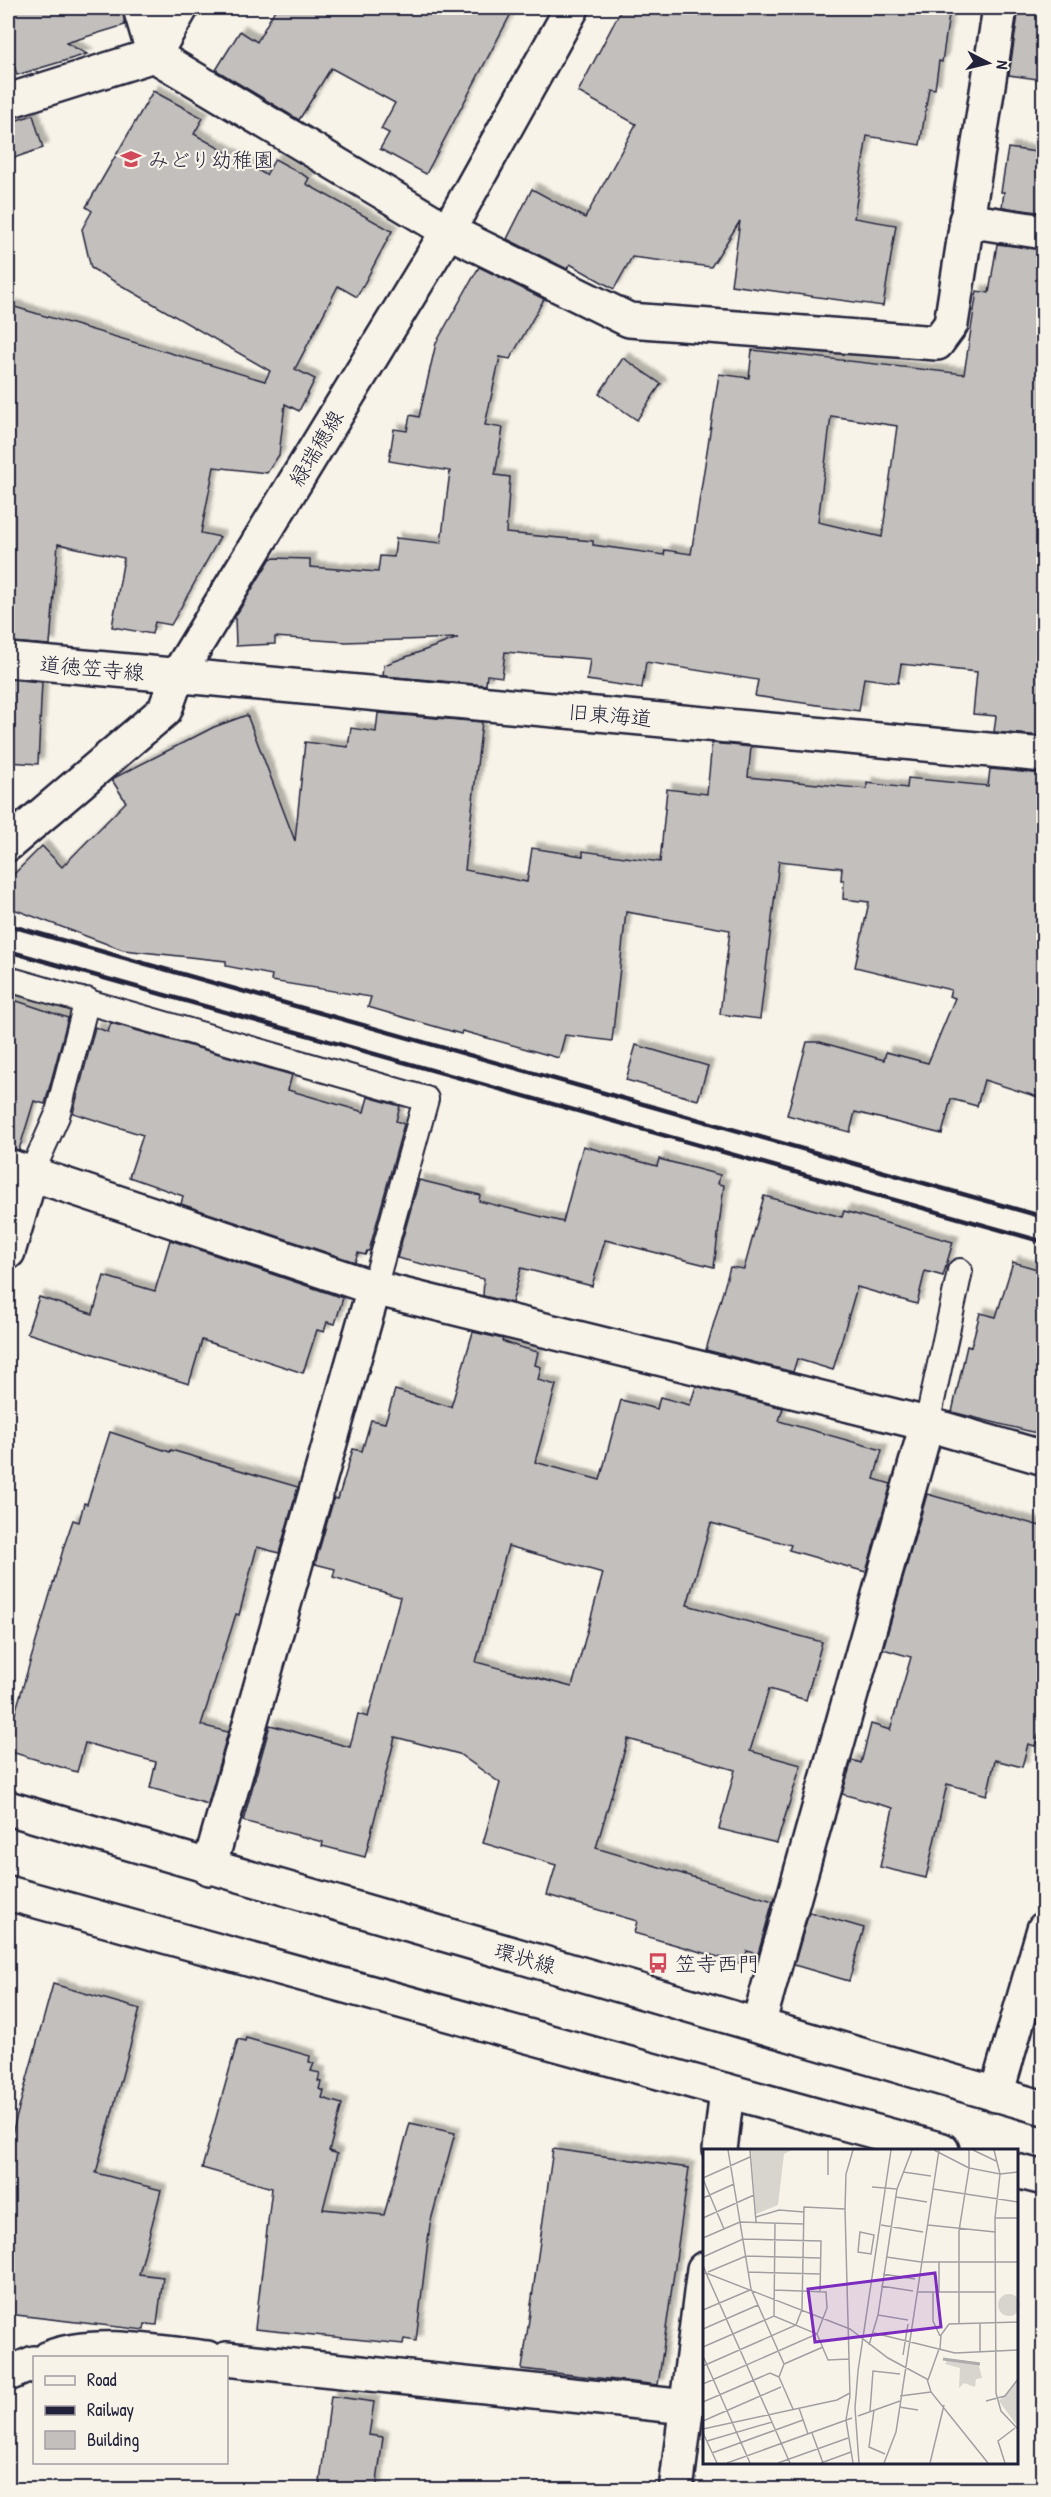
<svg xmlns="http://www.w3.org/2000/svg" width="1051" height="2497" font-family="'Patrick Hand','Klee One',sans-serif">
<defs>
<filter id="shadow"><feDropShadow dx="5.5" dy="-5.5" stdDeviation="1.5" flood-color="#0004"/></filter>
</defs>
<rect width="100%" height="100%" fill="#f7f3e8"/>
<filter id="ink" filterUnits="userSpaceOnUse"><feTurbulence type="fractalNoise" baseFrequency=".0167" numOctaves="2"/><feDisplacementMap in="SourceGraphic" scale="12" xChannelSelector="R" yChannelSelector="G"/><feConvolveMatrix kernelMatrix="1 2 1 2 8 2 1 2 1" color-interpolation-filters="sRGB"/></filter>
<g filter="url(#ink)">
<!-- building -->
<g fill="#c2bfbd" stroke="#22223b" stroke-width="1.5" fill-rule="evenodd" filter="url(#shadow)">
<path d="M8,8H122L125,25L66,43L87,54L17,75L8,46Z"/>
<path d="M276,8H514L426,174L380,149L389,133L381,129L395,103L331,68L299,120L216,70L240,31L257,42Z"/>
<path d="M622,8H950L942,62L939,61L935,89L929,88L920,145L867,136L854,218L896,225L883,306L731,285L740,221L711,267L632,257L614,289L570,264L567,269L507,239L532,189L585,218L636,124L578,92Z"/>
<path d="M1019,8H1044V80L1009,75Z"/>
<path d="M153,91L203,118L194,134L266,175L275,159L309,178L306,184L392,231L357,297L338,286L295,369L315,379L299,411L285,404L279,455L267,473L214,467L201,533L220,537L171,625L155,622L152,634L112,627L124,558L58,544L50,645L8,642V305L265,381L270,371L91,268L82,229L92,211L86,207Z"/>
<path d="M33,115L43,148L8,160V123Z"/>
<path d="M1008,148L1044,153V213L1002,207L1004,192H1001Z"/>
<path d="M997,244L1044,250V736L994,732L996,716L973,714L977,672L901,664L898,683L864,678L859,711L755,696L758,680L646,662L642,688L587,680L590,659L505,652L502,677L487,675L486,685L383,676L384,665L458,638L346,642L275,637V644L236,646L235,617L271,558L310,559V567L378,572L380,556L394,557L396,538L441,543L450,471L389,461L394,429L407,431L410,415L419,417L436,343L479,267L544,299L510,359L500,357L485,425L503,428L495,475L510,477L506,533L593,541V545L664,555L665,550L691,554L719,374L749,378L752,350L964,374L977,291L989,293ZM831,416L897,426L882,537L818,522Z"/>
<path d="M623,358L661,384L637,420L599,394Z"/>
<path d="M8,679L42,682L38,764L8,762Z"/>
<path d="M378,713L482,722L465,870L527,882L532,848L583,856V851L660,862L667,789L707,794L712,743L751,747L748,777L867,789V783L907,788L908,778L988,786L990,769L1044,774V1099L984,1080L977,1106L951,1099L942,1134L855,1112L850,1132L787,1115L807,1042H820L884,1060L886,1052L928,1063L955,998L949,996L951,990L855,967L869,902L843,899L844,880H841L842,868L779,861L760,1019L720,1014L730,930L626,912L612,1041L565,1035L559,1058L462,1031L461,1034L368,1007L371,997L271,981L272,975L226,966V961L123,950L8,907V880L42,846L62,867L126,802L112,780L114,778L214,727L247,715L295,841L305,742L348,747L351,728L376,732Z"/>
<path d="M8,998L68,1018L45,1104L34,1101L19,1150L8,1148Z"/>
<path d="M111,1023L292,1075L288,1090L364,1112L368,1097L400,1106L396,1121L404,1124L369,1251H367L365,1255L358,1253L355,1262L181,1204L183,1196L129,1177L143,1135L73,1113L95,1027L108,1032Z"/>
<path d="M636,1045L708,1066L698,1100L626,1080Z"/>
<path d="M583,1146L657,1166L659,1159L720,1175L718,1184L724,1185L714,1267L605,1240L592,1286L521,1268L512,1303L483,1296L484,1279L397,1258L419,1180L480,1195L479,1201L563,1222Z"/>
<path d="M764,1196L842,1217L844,1211L953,1242L943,1276L925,1271L917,1304L857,1287L833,1370L797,1359L793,1372L706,1350L730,1267L744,1269Z"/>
<path d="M170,1240L343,1298L335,1324L327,1322L324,1332L317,1330L303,1373L202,1340L189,1384L27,1333L39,1297L93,1314L104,1276L155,1291Z"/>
<path d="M1013,1262L1044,1271V1435L952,1412L967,1346L971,1347L980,1313L996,1317Z"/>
<path d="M473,1332L503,1339L502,1341L516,1346L538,1352L535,1365L541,1367L538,1380L556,1385L535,1462L600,1480L621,1400L657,1409L660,1397L690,1405L696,1386L783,1408L779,1421L882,1450L874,1479L891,1484L866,1572L789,1550L791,1545L711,1523L687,1605L822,1642L806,1700L769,1689L750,1751L801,1765L777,1843L719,1829L735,1770L628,1739L596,1848L773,1901L758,1954L747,1951L743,1964L634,1933L637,1921L547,1895L556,1865L483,1843L500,1783L459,1754L395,1737L365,1857L322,1846L323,1842L243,1821L270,1725L350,1747L358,1714L368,1717L400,1597L333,1577L335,1569L315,1564L334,1498L338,1499L353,1449L362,1451L371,1420L385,1423L395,1390L451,1407ZM508,1546L603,1573L572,1687L476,1662Z"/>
<path d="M110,1432L170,1452L171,1450L298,1487L279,1553L257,1547L239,1615L236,1614L201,1725L228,1732L208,1804L150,1788L156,1762L85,1743L77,1772L8,1751V1737L65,1543L73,1520L79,1522L84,1503L87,1504Z"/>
<path d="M927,1494L1044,1527V1718L1035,1746L1028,1744L1022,1767L995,1760L987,1795L947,1784L926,1878L880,1867L893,1808L842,1794L852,1760L861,1763L871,1724L890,1730L911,1657L883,1649Z"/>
<path d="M809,1912L864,1928L849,1981L794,1965Z"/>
<path d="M53,1984L140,2009L96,2173L161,2190L139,2274L163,2277L157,2325L145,2324L144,2330L8,2314V2148Z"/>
<path d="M246,2038L310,2056L309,2062L314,2063L311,2071L320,2073L318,2081L321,2082L319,2089L324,2091L322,2098L342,2104L329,2151L337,2154L323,2209L384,2215L410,2123L455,2133L430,2224L416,2341L404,2339L403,2344L255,2329L272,2188L202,2168L238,2039L245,2041Z"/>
<path d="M553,2149L689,2168L658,2385L522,2369Z"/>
<path d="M331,2396L374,2402L369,2435L383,2437L376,2490H319Z"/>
</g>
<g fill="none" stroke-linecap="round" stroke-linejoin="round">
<!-- lane casing -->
<g stroke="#22223b" stroke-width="28">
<g id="lane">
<path d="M8,979L426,1099L374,1288"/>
<path d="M31,1174L57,1116L87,1000"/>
<path d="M927,1424L960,1271"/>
</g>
</g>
<!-- street casing -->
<g stroke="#22223b" stroke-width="38">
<g id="street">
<path d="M140,8L154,55L448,231L629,320L937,343L951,324L1000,8"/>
<path d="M8,101L154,55L181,8"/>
<path d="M966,220L1044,232"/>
<path d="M8,660L1044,755"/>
<path d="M8,1166L374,1288L927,1424L1044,1458"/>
<path d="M8,1252L31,1174"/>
<path d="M209,1868L374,1288"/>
<path d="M758,2025L927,1424"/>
<path d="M996,2095L1044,1929"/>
<path d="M720,2150L727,2091"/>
<path d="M49,2358C91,2340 162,2353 207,2358"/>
<path d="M226,2359L687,2407"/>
<path d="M8,2374L34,2363"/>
<path d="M676,2490L704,2269"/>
</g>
</g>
<!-- secondary casing -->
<g stroke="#22223b" stroke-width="38">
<path id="secondary" d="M8,844L165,710L177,676L448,231L572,8"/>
</g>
<!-- primary casing -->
<g stroke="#22223b" stroke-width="38">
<g id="primary">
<path d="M8,1808L1044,2108"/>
<path d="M8,1893L942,2150"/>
<path d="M1016,2171L1044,2178"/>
</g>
</g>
<!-- lane -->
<use href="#lane" stroke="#f7f3e8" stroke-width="24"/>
<!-- street -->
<use href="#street" stroke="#f7f3e8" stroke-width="33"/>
<!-- secondary -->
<use href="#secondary" stroke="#f7f3e8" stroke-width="33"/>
<!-- primary -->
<use href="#primary" stroke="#f7f3e8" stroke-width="33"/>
<!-- rail -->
<g stroke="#22223b" stroke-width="4.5">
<path d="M8,925L1044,1217"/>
<path d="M8,951L1044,1242"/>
</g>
</g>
</g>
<!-- icons -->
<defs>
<g id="school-bare" transform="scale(1.62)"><path d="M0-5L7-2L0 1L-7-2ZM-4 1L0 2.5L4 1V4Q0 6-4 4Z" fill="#d1495b" stroke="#f7f3e8" stroke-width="2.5" paint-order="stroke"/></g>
<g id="bus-bare" transform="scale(1.62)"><path d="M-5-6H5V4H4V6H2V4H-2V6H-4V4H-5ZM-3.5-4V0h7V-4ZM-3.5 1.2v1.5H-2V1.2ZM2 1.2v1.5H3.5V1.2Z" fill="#d1495b" stroke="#f7f3e8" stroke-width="2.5" paint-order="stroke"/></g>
</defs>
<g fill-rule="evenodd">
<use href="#school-bare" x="131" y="159"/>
<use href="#bus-bare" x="658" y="1963"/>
</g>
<g text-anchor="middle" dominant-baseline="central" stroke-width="4.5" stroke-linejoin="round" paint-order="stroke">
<!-- poi labels -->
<g font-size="21" fill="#22223b" stroke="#f7f3e8" text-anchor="start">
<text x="148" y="159">みどり幼稚園</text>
<text x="675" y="1963">笠寺西門</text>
</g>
<!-- street labels -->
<g font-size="21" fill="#22223b" stroke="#f7f3e8">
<text transform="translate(316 448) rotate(-59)">緑瑞穂線</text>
<text transform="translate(92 668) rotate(5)">道徳笠寺線</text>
<text transform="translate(610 715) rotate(5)">旧東海道</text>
<text transform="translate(525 1958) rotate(16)">環状線</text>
</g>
</g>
<!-- overview -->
<g transform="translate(703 2149)">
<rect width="315" height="315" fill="#f7f3e8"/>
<path d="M48,1H89L81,5L75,56L53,65ZM295 156a11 11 0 1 1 22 0a11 11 0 1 1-22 0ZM245,210L275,213L279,229L273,230L272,238L261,234L256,239L257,219L242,215ZM315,231V278L296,252Z" fill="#d8d5cf"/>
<path fill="none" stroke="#aeabad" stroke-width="3" d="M240,210L277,215"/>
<path fill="none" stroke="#a29fa3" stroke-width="1.5" d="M47,1L53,73M125,1V26M150,1L143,25L142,60L147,247L143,271L150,314M231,1L266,19L256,82V174M266,1V19L297,25L315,23M270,1L293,12M291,1L297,25L292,69L293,244L298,262L315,280M200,23L228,27M0,29L47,8M0,30L21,80M169,38L194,40M230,40L315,53M193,48L224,53M0,49L31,35M53,68L76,61L101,63M0,69L51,46M292,69H315M178,76L220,83M225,76L292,83M157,83L171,86L168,105L155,103ZM0,89L37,73L25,1M0,108L40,90L118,92L117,143M183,108L218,113H315M236,113V143M0,116L3,124L147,180L185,209L224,230L228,243L285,314M5,123L43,107L118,109M45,123L118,125M0,125L3,124L87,314M180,125L212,130M178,137L210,142M214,143H292M230,143V172L237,187M0,161L47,141M175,166L205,171M71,167L72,74M277,174V204M0,180L55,156M171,184L252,204L315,201M166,196L175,166L194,40L209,1M0,198L71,167L114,185L125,211L146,210M237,200L238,186L246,175L315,173M200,206L205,175M0,207L47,314M81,215L120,198M0,217L93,176L99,160L101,58L142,60M225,231L236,200M0,235L114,185L124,159L123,143L71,141M197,247L228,243M283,252L302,247L315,230M0,253L67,224L76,228M196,258L215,261M96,259L105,285M90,260L76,228L81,215L48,140L37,73L101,75M171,261L166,298L182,305M167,262L170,222L197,225M155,267L197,252M0,272L78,238M0,280L134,251L147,244M0,284L14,314M109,284L120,314M4,292L69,273M9,304L100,271M24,314L149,269M75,314L145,289M118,314L148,303M156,314L152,259L155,222L188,1M181,314L193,283L236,1M227,314L241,256M302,314L295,292L312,279"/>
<path fill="#7b2cbf" fill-opacity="0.15" stroke="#7b2cbf" stroke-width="3" d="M232,124L238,178L112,193L105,140Z"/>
<rect width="315" height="315" fill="none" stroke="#22223b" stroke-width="3"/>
</g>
<!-- margin -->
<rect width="1051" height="2497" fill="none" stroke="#f7f3e8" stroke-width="30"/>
<rect x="15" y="15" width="1021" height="2467" fill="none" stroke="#22223b" stroke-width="2" filter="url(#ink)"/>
<!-- legend -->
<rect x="33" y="2356" width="195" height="108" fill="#f7f3e8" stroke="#a29fa3" stroke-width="1.5"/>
<rect x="45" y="2376" width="30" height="9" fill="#f7f3e8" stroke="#a29fa3" stroke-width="1.5"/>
<text x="87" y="2386" font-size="18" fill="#22223b">Road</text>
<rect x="45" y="2406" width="30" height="9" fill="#22223b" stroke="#a29fa3" stroke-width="1.5"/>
<text x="87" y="2416" font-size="18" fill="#22223b">Railway</text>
<rect x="45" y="2431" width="30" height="18" fill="#c2bfbd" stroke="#a29fa3" stroke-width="1.5"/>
<text x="87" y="2446" font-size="18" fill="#22223b">Building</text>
<!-- north arrow -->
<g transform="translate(988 63) rotate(97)" stroke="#f7f3e8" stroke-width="4.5" paint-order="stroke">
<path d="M0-4.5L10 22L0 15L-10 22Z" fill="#22223b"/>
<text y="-9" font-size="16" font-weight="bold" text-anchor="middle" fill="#22223b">N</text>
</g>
</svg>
